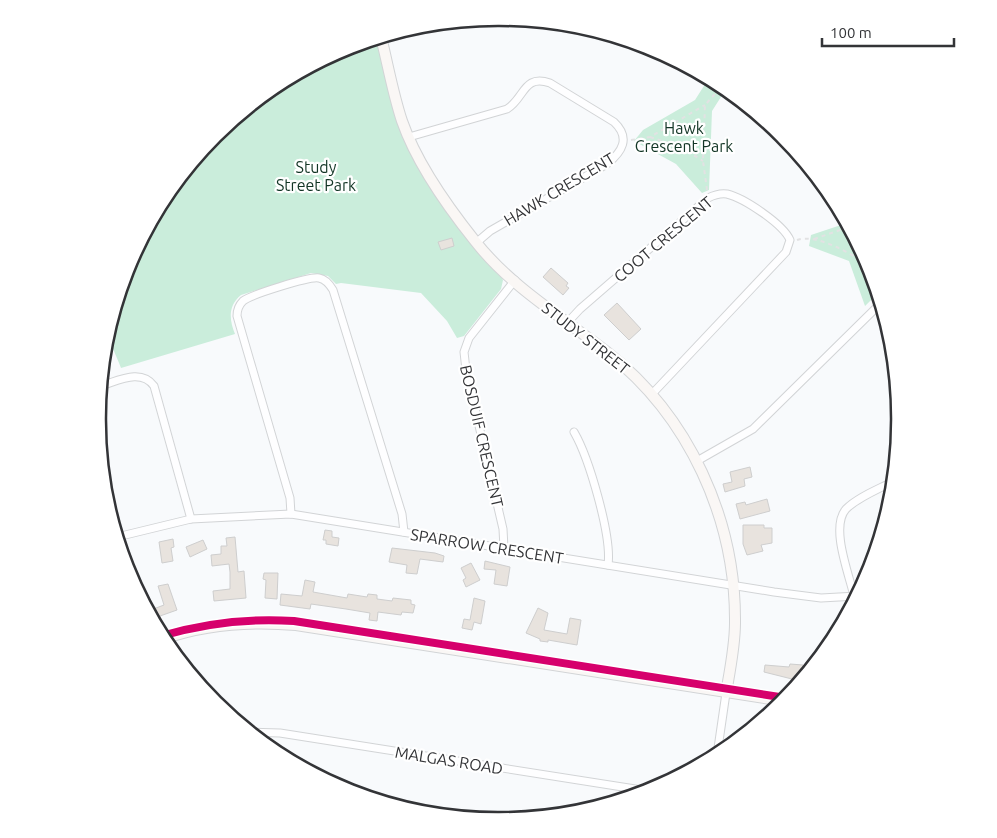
<svg xmlns="http://www.w3.org/2000/svg" width="997" height="838" font-family="Ubuntu,sans-serif">
<rect width="100%" height="100%" fill="#f8fafc"/>
<!-- green -->
<g fill="#caeddb">
<path d="M376,39L399,128L499,273L503,280L501,289L464,336L457,338L447,321L421,293L341,283L336,284L328,276L311,273L241,295C228,306 229,319 235,334L121,368C117,357 108,340 108,329C108,317 118,296 122,285C156,172 264,72 376,39Z"/>
<path d="M709,78L726,89L712,111L709,190L702,193L676,164L634,141L643,130L695,100Z"/>
<path d="M847,223L870,266L878,293L865,306L849,261L809,246L811,235Z"/>
</g>
<!-- building -->
<g fill="#e8e3de" stroke="#cecece">
<path d="M452,238L454,246L441,250L438,242Z"/>
<path d="M551,268L568,283L566,286L569,288L563,295L543,277Z"/>
<path d="M617,303L641,329L629,340L604,315Z"/>
<path d="M750,467L752,477L744,479L745,486L725,492L723,484L732,482L730,472Z"/>
<path d="M767,499L770,511L740,519L736,504L745,502L746,505Z"/>
<path d="M743,525H764V528H772V543L761,545L763,551L747,555L743,544Z"/>
<path d="M325,530L332,531V537L339,538L338,546L326,544V540H323Z"/>
<path d="M235,537L238,572L244,571L246,598L214,601L213,591L230,589V572L229,564L212,566L211,555L221,554V546H227L226,538Z"/>
<path d="M173,539L174,547L171,548L173,561L162,563L159,542Z"/>
<path d="M203,540L207,549L190,557L186,547Z"/>
<path d="M392,548L435,553L444,556L443,562L420,559L417,574L406,573L407,565L389,562Z"/>
<path d="M485,561L510,567L507,586L494,584L496,570L484,569Z"/>
<path d="M471,563L480,580L466,587L463,580L466,578L461,568Z"/>
<path d="M264,573H278L277,599L265,598L266,580L263,579Z"/>
<path d="M305,580L315,582L313,592L347,598L348,594L367,597L368,594L377,595V599L392,601L393,598L411,600V604L415,605L413,613L402,612L401,615L378,612L377,621L369,620L370,613L346,609L311,604L310,609L280,605L281,594L302,596Z"/>
<path d="M168,584L177,610L160,616L162,622L155,624L148,611L164,605L158,586Z"/>
<path d="M474,598L485,601L481,624L474,622L472,630L462,628L464,619L470,620Z"/>
<path d="M538,608L548,613L544,630L567,634L570,618L581,620L577,645L548,640V642L540,641V639L526,633Z"/>
<path d="M790,664L803,665L800,681L764,672L765,665L789,667Z"/>
</g>
<g fill="none" stroke-linecap="round" stroke-linejoin="round">
<!-- street casing -->
<g stroke="#d2d4d6" stroke-width="9">
<g id="street">
<path d="M407,29L425,25"/>
<path d="M409,137L507,109C525,98 523,74 550,83L614,122C631,138 622,152 607,164L490,231L476,243"/>
<path d="M567,323L580,309L708,198C714,195 720,193 727,194C744,198 783,224 790,240L786,252L652,394"/>
<path d="M100,386C118,381 141,368 154,386L191,519"/>
<path d="M574,432C589,458 612,536 608,565"/>
<path d="M697,461L753,429L881,303"/>
<path d="M291,514L290,498L237,316C237,311 239,305 243,301C250,295 310,276 319,278C325,279 330,285 333,290L402,514L404,532"/>
<path d="M117,537L191,519L291,514L774,592L821,598L857,596"/>
<path d="M504,548L503,529L466,370L464,352L469,338L515,280"/>
<path d="M854,596C849,574 830,527 846,509C858,497 879,489 894,481"/>
<path d="M250,732L280,733L648,791"/>
<path d="M717,755L726,693"/>
</g>
</g>
<!-- secondary casing -->
<g stroke="#d2d4d6" stroke-width="12">
<g id="secondary">
<path d="M381,37C388,65 393,94 402,121C417,164 447,206 475,241C511,287 562,317 607,352C689,416 736,519 735,623C735,646 730,670 726,693"/>
<path d="M163,639C206,624 251,621 296,625L784,701"/>
</g>
</g>
<!-- path -->
<g stroke="#e2e2e3" stroke-width="2" stroke-dasharray="4 4" stroke-linecap="butt">
<path d="M650,137L681,147L703,161"/>
<path d="M631,140L650,137L705,105"/>
<path d="M707,190L703,161L705,105L722,86"/>
<path d="M814,239L849,227"/>
<path d="M797,240C816,233 855,255 870,267"/>
</g>
<!-- street -->
<use href="#street" stroke="#fefeff" stroke-width="7"/>
<!-- secondary -->
<use href="#secondary" stroke="#faf7f5" stroke-width="10"/>
<!-- cycleway casing -->
<g stroke="#fff" stroke-width="11">
<path id="cycleway" d="M161,636C205,623 249,618 294,621L786,698"/>
</g>
<!-- cycleway -->
<use href="#cycleway" stroke="#d6006c" stroke-width="8"/>
</g>
<g text-anchor="middle" dominant-baseline="central" stroke-width="4.5" stroke-linejoin="round" paint-order="stroke">
<!-- park labels -->
<g font-size="16" fill="#123525" stroke="#fff">
<text x="684" y="128">Hawk<tspan x="684" dy="18">Crescent Park</tspan></text>
<text x="316" y="167">Study<tspan x="316" dy="18">Street Park</tspan></text>
</g>
<!-- street labels -->
<g font-size="16" fill="#333437" stroke="#fff">
<text transform="translate(559 189) rotate(-31)">HAWK CRESCENT</text>
<text transform="translate(663 239) rotate(-40)">COOT CRESCENT</text>
<text transform="translate(586 338) rotate(38)">STUDY STREET</text>
<text transform="translate(482 436) rotate(77)">BOSDUIF CRESCENT</text>
<text transform="translate(487 546) rotate(9)">SPARROW CRESCENT</text>
<text transform="translate(449 760) rotate(9)">MALGAS ROAD</text>
</g>
</g>
<!-- crop -->
<path d="M0 0H997V838H0ZM498 26H499A392 392 0 0 1 891 418V420A392 392 0 0 1 499 812H498A392 392 0 0 1 106 420V418A392 392 0 0 1 498 26Z" fill="#fff" fill-rule="evenodd"/>
<path fill="none" stroke="#333437" stroke-width="2.5" d="M498 26H499A392 392 0 0 1 891 418V420A392 392 0 0 1 499 812H498A392 392 0 0 1 106 420V418A392 392 0 0 1 498 26Z"/>
<!-- scale -->
<path d="M822 38v8h132v-8" fill="none" stroke="#333437" stroke-width="2.5"/>
<text x="830" y="38" font-size="15" fill="#333437" stroke="#ffffff" stroke-width="4" paint-order="stroke">100 m</text>
</svg>
